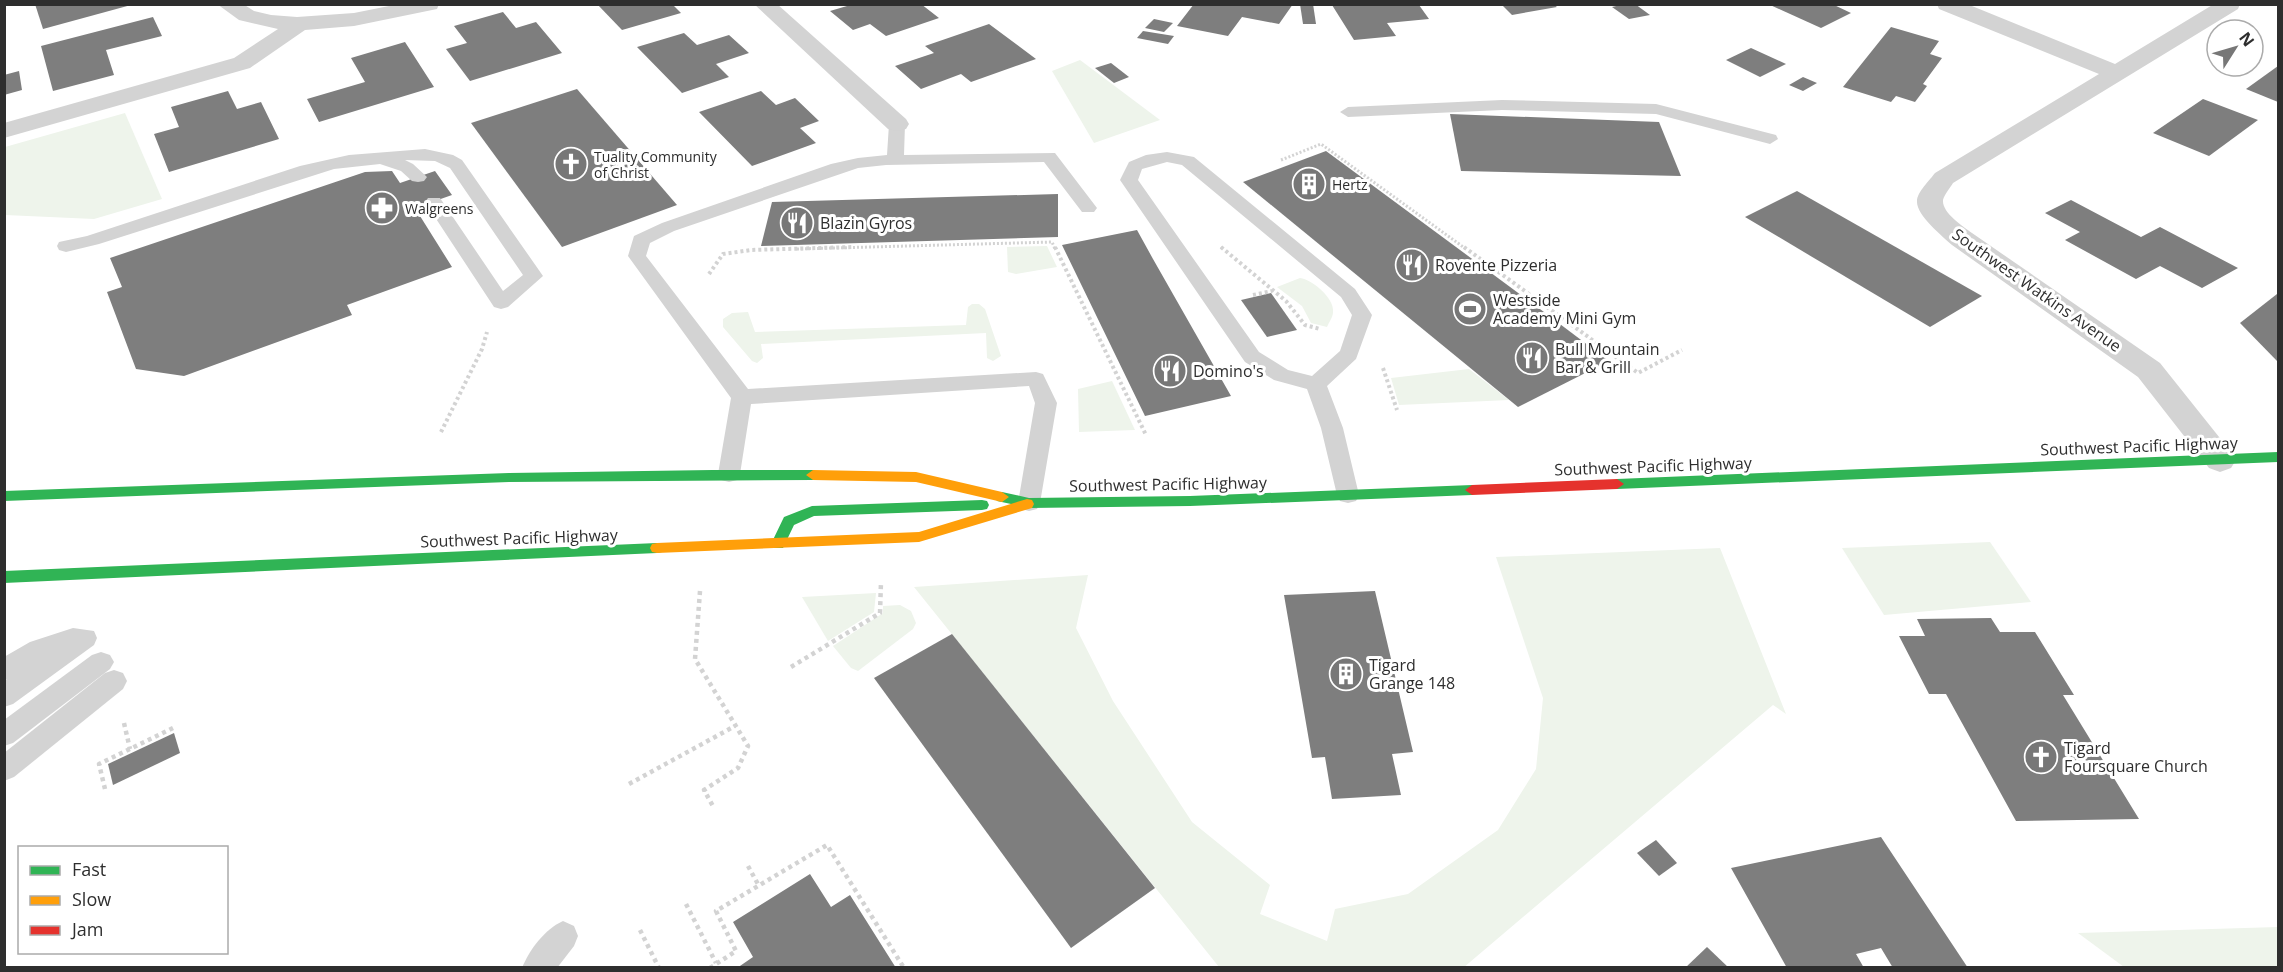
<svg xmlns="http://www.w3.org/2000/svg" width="2283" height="972" font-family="'Open Sans',sans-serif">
<rect width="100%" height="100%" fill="#fff"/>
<!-- green -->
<g fill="#eef4eb">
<path d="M1080,60L1160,120L1094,143L1052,71Z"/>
<path d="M125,113L162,199L94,219L5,215V147Z"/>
<path d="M1047,246L1057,267L1016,274L1008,272L1007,247Z"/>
<path d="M1300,278C1312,279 1335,299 1333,312C1333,317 1329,322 1327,327L1311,323L1302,306L1277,287Z"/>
<path d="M972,304H979L985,309L1001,356L993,361L987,358L986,333L761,344L763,358L757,363L752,361L723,327V319L732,313L748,312L755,332L966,325L968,307Z"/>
<path d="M1469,369L1509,400L1399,405L1391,378Z"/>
<path d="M1112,381L1135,430L1079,432L1078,389Z"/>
<path d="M1990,542L2031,602L1884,615L1842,548Z"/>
<path d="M1720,548L1786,714L1773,705L1463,968L1219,967L914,587L1088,575L1076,628L1113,701L1192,822L1270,885L1260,914L1327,941L1335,909L1408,894L1498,830L1536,769L1543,698L1496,557Z"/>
<path d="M876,593L874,612L828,641L802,597Z"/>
<path d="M900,605L911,611L916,623L913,629L858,671L851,668L833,646L883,613V606Z"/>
<path d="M2278,927V968L2124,967L2078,933Z"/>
</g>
<!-- building -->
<g fill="#7e7e7e">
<path d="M35,4H131V5L43,29Z"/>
<path d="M597,4H672L681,13L622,30Z"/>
<path d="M845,4H921L939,18L886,36L870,24L853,30L830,11L847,6Z"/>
<path d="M1194,4H1293L1279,24L1242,17L1228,36L1177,26Z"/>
<path d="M1300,4H1313L1316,24H1303Z"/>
<path d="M1501,4H1553L1557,7L1512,15Z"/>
<path d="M1625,4H1635L1650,15L1629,19L1612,7Z"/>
<path d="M1768,4H1832L1851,13L1821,28Z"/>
<path d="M1332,5H1419L1429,19L1387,23L1396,36L1354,40Z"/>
<path d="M503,12L516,28L536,22L562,53L470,81L446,49L467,43L454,26Z"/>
<path d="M153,17L162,36L106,50L114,75L53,91L41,46Z"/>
<path d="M1154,19L1173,23L1164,32L1145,28Z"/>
<path d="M989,24L1036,59L971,82L961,74L921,89L895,66L934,53L925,46Z"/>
<path d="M1891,27L1939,41L1930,54L1942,58L1923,84L1927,86L1915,102L1896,96L1891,102L1843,87Z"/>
<path d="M1143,31L1174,36L1168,44L1137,38Z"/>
<path d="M684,33L697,45L729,35L749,53L716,64L729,77L682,93L637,47Z"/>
<path d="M405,42L434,87L319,122L307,99L365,82L351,58Z"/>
<path d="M1751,48L1786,64L1760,77L1726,60Z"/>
<path d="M1111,63L1129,77L1114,83L1095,68Z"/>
<path d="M2278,66V102L2246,89Z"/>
<path d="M19,71L22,90L4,95V75Z"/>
<path d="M1803,77L1817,83L1803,91L1789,85Z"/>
<path d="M577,89L677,205L562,247L471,123Z"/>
<path d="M228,91L237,109L261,102L279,139L169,172L154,134L179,127L171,107Z"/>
<path d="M761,91L776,105L795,98L819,121L800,128L816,143L752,166L699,112Z"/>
<path d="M2203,99L2258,120L2209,156L2153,133Z"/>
<path d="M1450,114L1659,122L1681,176L1461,171Z"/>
<path d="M1326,151L1544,312L1609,361L1518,407L1243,182Z"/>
<path d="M392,171L400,183L435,171L452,195L415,208L452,267L347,305L352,315L184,376L136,369L107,292L122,287L110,258L365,172Z"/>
<path d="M1797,191L1982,296L1930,327L1745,217Z"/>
<path d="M1058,194V237L761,246L772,202Z"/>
<path d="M2071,200L2141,237L2160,227L2238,268L2202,288L2160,266L2136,279L2065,240L2080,232L2045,213Z"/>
<path d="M1137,230L1153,259L1231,396L1145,416L1062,245Z"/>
<path d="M1271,293L1297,330L1267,337L1241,300Z"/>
<path d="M2277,294H2278V362L2240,323Z"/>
<path d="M1375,591L1413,752L1392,754L1401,795L1332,799L1325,757L1312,758L1284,595Z"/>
<path d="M1991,618L2000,632H2035L2074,695H2063L2139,819L2016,821L1946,694H1929L1899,636H1925L1917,619Z"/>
<path d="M952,634L1155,888L1071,948L874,678Z"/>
<path d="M174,733L180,753L113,785L108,764Z"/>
<path d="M1881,837L1968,968H1893L1881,948L1856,954L1864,968H1787L1731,868Z"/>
<path d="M1656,840L1677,863L1659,876L1637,853Z"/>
<path d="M810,874L831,907L850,895L896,968H737L753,957L733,922Z"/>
<path d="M1707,947L1729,968H1685Z"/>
</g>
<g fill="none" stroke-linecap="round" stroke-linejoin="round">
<!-- path-far2 -->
<g stroke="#d3d3d3" stroke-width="3" stroke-dasharray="2 2" stroke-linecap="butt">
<path d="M1281,160L1321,144L1466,249"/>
<path d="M1221,247L1223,249"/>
<path d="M797,249L1052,242L1055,249"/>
</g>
<!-- path-far1 -->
<g stroke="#d3d3d3" stroke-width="4" stroke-dasharray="3 3" stroke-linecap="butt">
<path d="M1055,247L1146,435"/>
<path d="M1221,247L1286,301L1305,325L1320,329"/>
<path d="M1464,247L1638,373L1682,350"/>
<path d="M709,274L723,254L751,250L853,247"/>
<path d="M1253,295L1272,291"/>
<path d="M1383,368L1397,410"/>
<path d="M441,432L482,349L487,332"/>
</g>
<!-- path -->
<g stroke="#d3d3d3" stroke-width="4.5" stroke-dasharray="4 4" stroke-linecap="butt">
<path d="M700,591L695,659L748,746L738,768L704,790L714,808"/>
<path d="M791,667L880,613L881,582"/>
<path d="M124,723L130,749"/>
<path d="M629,784L735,726"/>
<path d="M105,789L99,764L175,727"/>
<path d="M748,866L759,886"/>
<path d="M686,904L716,963"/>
<path d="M640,930L659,968"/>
<path d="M710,968L736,951L716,911L827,845L904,968"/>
</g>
<!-- lane -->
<g fill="#d3d3d3" fill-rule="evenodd">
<path d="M1502,100L1656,104L1776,135L1778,139L1770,144L1656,114L1502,110L1348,117L1340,112L1348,107Z"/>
<path d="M897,119L905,124L904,155L1055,153L1097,208L1094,212H1082L1044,162L886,165L858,168L674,231L650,243L646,256L748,389L1036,372L1043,374L1057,403L1040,503L1037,509L1029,511L1021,509L1018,503L1035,403L1029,386L751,404L740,474L737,480L729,482L721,480L718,474L731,398L628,256L634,236L662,223L831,164L858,158L887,155L889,124Z"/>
<path d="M425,149L453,155L462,160L543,276L508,307L501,309L494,307L425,202L428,198H440L503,291L523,275L450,168L435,161L405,160L413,164L427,177L424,181L418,182L412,181L401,171L380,164L334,169L99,244L66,252L59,250L57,246L59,242L87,236L300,166L349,155Z"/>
<path d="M1167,152L1194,157L1355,289L1372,315L1356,359L1327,386L1343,428L1359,495L1356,501L1348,503L1340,501L1337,495L1321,428L1307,389L1274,380L1245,362L1120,180L1129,162L1146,155ZM1167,162L1182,165L1341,297L1352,315L1340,351L1312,376L1288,370L1259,352L1138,180L1142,169Z"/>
<path d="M73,628L94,631L97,638L94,645L13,704L4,707V681L7,679L4,680V657L30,642Z"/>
<path d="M101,652L110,655L114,662L110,669L13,743L4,746V720L92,655Z"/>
<path d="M114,670L123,673L127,681L123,689L14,777L4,781V753L105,673Z"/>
<path d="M563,921L574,926L578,936L574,946L557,968H522C529,950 545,929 563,921Z"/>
</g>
<!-- street -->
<g fill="#d3d3d3" fill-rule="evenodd">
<path d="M217,4H243L254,11L271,15L297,17L354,13L399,4H439L437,9L354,26L305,30L250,68L4,138V123L234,58L278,29L239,20Z"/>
<path d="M754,4H777L906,119L909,124L906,129L897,131L888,129Z"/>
<path d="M1937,4H1967L2115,64L2214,4H2240L2238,9L1953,183C1950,188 1944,195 1943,200C1942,213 1963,226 1972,233L2160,363L2231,452L2236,460L2231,468L2220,472L2209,468L2138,377L1952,245C1942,236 1916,215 1917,201C1917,192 1930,180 1935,173L2099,74L1939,9Z"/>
</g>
<!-- fast -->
<g fill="#30b455" fill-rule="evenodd">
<path d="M2278,452V462L1617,489L1610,484L1617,479Z"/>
<path d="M712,470H813L820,475L813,480L509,482L4,501V491L509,473Z"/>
<path d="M1472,485L1479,490L1472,495L1190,506L1029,508L997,501L995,497L1002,492L1029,498L1190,496Z"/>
<path d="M982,500L987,501L989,505L987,509L982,510L814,516L794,525L783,548H773L771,544L784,517L812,506Z"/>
<path d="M657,543L662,544L664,548L662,552L657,553L4,583V571Z"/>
</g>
<!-- slow -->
<g fill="#ff9f0a" fill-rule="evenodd">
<path d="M813,470L916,472L1002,492L1009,497L1002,502L916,482L813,480L806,475Z"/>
<path d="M1027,499L1032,500L1034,504L1032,508L919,542L657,553L652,552L650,548L652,544L657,543L919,532Z"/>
</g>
<!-- jam -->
<path fill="#e5322d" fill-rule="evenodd" d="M1617,479L1624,484L1617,489L1472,495L1465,490L1472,485Z"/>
</g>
<!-- icons -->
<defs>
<g id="church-disc" transform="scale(1.725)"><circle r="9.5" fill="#777" stroke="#fff"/><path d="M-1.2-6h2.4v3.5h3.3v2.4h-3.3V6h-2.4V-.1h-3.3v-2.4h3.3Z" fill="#fff"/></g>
<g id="building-disc" transform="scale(1.725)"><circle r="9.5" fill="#777" stroke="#fff"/><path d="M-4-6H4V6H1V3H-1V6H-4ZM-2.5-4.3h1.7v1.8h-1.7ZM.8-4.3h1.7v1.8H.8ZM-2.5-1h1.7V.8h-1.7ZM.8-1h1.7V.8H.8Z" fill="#fff"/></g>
<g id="pharmacy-disc" transform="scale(1.725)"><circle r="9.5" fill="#777" stroke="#fff"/><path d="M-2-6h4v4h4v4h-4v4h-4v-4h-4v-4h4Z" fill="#fff"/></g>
<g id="restaurant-disc" transform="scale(1.725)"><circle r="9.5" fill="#777" stroke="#fff"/><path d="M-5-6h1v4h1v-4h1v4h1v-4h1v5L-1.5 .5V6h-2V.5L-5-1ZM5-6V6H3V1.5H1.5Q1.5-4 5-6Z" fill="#fff"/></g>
<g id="stadium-disc" transform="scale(1.725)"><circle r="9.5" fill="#777" stroke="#fff"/><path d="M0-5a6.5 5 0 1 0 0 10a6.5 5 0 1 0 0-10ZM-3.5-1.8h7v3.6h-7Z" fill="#fff"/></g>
</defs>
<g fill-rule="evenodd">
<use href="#church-disc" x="571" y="164"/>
<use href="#building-disc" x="1309" y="184"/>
<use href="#pharmacy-disc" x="382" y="208"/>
<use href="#restaurant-disc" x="797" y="223"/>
<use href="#restaurant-disc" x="1412" y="265"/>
<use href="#stadium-disc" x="1470" y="309"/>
<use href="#restaurant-disc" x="1532" y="358"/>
<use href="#restaurant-disc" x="1170" y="371"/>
<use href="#building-disc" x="1346" y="674"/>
<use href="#church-disc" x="2041" y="757"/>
</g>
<g text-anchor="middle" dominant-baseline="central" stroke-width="6" stroke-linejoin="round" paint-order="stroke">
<!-- far-poi labels -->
<g font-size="14" fill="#2e2e2e" stroke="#fff" text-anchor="start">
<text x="594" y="156">Tuality Community<tspan x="594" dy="16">of Christ</tspan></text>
<text x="1332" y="184">Hertz</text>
<text x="405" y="208">Walgreens</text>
</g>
<!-- poi labels -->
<g font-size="16" fill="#2e2e2e" stroke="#fff" text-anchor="start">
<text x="820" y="223">Blazin Gyros</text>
<text x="1435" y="265">Rovente Pizzeria</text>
<text x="1493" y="300">Westside<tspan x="1493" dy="18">Academy Mini Gym</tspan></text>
<text x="1555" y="349">Bull Mountain<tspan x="1555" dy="18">Bar &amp; Grill</tspan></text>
<text x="1193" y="371">Domino's</text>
<text x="1369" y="665">Tigard<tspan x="1369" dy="18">Grange 148</tspan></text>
<text x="2064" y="748">Tigard<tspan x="2064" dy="18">Foursquare Church</tspan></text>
</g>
<!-- street labels -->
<g font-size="16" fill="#2e2e2e" stroke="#fff">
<text transform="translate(2037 290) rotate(35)">Southwest Watkins Avenue</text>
<text transform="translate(2139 446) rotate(-2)">Southwest Pacific Highway</text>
<text transform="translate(1653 466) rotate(-2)">Southwest Pacific Highway</text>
<text transform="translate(1168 484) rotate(-1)">Southwest Pacific Highway</text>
<text transform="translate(519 538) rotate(-2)">Southwest Pacific Highway</text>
</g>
</g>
<!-- border -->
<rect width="2283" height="972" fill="none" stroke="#2e2e2e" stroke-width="12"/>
<!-- legend -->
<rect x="18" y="846" width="210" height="108" fill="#ffffff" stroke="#ababab" stroke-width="1.5"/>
<rect x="30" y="866" width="30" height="9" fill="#30b455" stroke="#ababab" stroke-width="1.5"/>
<text x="72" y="876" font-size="18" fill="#2e2e2e">Fast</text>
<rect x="30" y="896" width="30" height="9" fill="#ff9f0a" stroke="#ababab" stroke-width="1.5"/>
<text x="72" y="906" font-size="18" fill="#2e2e2e">Slow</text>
<rect x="30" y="926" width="30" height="9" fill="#e5322d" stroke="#ababab" stroke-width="1.5"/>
<text x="72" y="936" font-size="18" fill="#2e2e2e">Jam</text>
<!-- north arrow -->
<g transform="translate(2235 48) rotate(53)"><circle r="28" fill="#ffffff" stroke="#ababab" stroke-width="1.5"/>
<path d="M0-4.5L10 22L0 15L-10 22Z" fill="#777777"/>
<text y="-9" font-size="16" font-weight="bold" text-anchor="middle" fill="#2e2e2e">N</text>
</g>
</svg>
